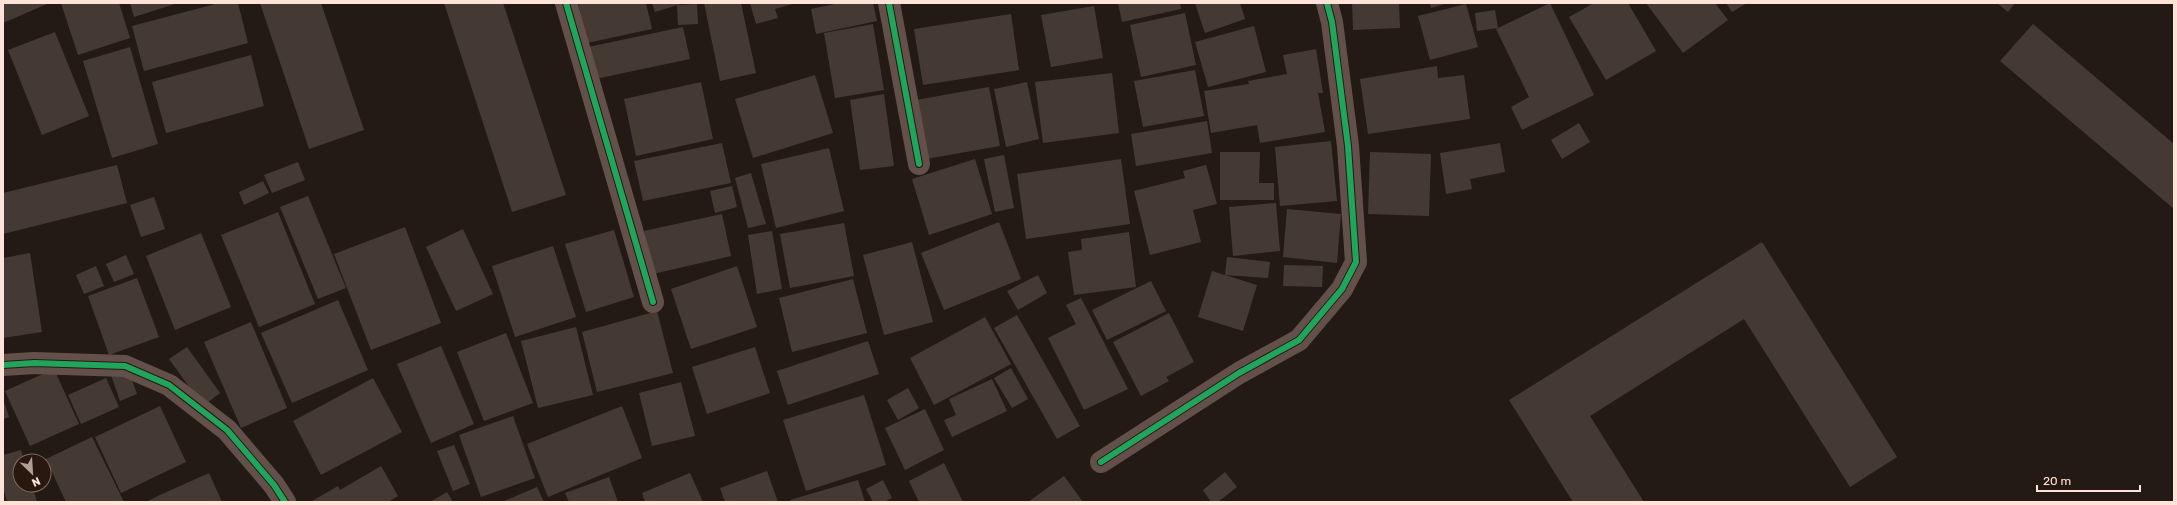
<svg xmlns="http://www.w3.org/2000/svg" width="2177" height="505" font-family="Rubik,sans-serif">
<rect width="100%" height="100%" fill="#231a16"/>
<!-- building -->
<g fill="#453a33">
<path d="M3,3H46L47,4L3,23Z"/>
<path d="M61,3H119L130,38L78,55Z"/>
<path d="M130,3H178L134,17Z"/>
<path d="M219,3H238L248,43L144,71L132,26Z"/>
<path d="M260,3H321L364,130L309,149Z"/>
<path d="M444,3H503L566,195L512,212Z"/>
<path d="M578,3H646L652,29L587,43Z"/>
<path d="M652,3H684L655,12Z"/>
<path d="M704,3H741L756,73L720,81Z"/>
<path d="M750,3H796L775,9L778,18L756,24Z"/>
<path d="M839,3H873L877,21L816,34L811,9Z"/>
<path d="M1118,3H1180L1181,9L1122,22Z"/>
<path d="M1195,3H1240L1245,19L1205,33Z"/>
<path d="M1352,3H1399L1400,28L1353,30Z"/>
<path d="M1430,3H1448L1431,8Z"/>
<path d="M1550,3L1594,95L1522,130L1511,107L1529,97L1496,29Z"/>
<path d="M1594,3H1628L1656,51L1606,80L1569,17Z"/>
<path d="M1646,3H1715L1728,20L1683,53Z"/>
<path d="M1726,3H1747L1732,12Z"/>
<path d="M1997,3H2015L2008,12Z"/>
<path d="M697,4L698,24L678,25L677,5Z"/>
<path d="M1466,4L1478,47L1430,60L1418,16Z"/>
<path d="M1094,6L1103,58L1051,67L1041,15Z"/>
<path d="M1495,10L1498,28L1477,31L1475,13Z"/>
<path d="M1185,13L1196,65L1141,77L1130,25Z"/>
<path d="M1011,14L1019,70L923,85L914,29Z"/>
<path d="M873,24L884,90L835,98L824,33Z"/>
<path d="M2033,24L2174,144V209L2000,61Z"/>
<path d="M1254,26L1266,72L1208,87L1195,42Z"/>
<path d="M683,27L690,59L595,79L588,47Z"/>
<path d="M55,32L89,116L42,135L8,50Z"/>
<path d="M130,47L158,144L112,158L83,61Z"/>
<path d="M1316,49L1323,93H1318L1325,132L1260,143L1257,125L1211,133L1204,91L1249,84L1248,81L1287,74L1283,55Z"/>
<path d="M251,55L264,106L166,133L152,82Z"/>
<path d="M1437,66L1438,78L1464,75L1470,119L1368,134L1360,79Z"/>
<path d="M1195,70L1204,116L1143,127L1134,81Z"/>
<path d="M1112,73L1119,133L1043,143L1035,82Z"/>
<path d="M815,75L833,133L753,158L735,99Z"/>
<path d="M701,82L713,139L636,156L624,99Z"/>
<path d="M1027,82L1039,139L1006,147L994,89Z"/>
<path d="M989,87L1000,146L926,159L916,100Z"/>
<path d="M884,94L894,166L860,170L850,100Z"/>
<path d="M1207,121L1212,153L1136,166L1131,134Z"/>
<path d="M1579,123L1590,142L1562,159L1551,140Z"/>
<path d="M1331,141L1337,201L1280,206L1275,147Z"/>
<path d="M722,143L731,183L643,201L634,161Z"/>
<path d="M1500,143L1505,172L1470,179L1472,189L1446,194L1440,153Z"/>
<path d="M829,148L844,211L776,228L761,164Z"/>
<path d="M1220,152H1260L1259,183H1274V200H1220Z"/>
<path d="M1370,152L1431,154L1429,216L1368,214Z"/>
<path d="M1004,155L1014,208L995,212L984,159Z"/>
<path d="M975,159L992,214L929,235L912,179Z"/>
<path d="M1121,159L1130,224L1026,239L1017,174Z"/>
<path d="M298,162L305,180L272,193L264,175Z"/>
<path d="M117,165L127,203L3,234V193Z"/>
<path d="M1206,165L1217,204L1193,210L1201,242L1150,255L1134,191L1185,178L1183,171Z"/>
<path d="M751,173L766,224L748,228L735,178Z"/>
<path d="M263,181L269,193L244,205L239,192Z"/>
<path d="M732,186L737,207L715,213L710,191Z"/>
<path d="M308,196L346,288L318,299L280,207Z"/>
<path d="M154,197L165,229L141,237L130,205Z"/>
<path d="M1276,203L1280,251L1233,256L1229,207Z"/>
<path d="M1287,209L1341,214L1337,263L1283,257Z"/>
<path d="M278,212L315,304L259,327L221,235Z"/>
<path d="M722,214L731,256L653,274L644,231Z"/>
<path d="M999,222L1021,279L944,310L921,253Z"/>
<path d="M844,223L854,276L790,288L780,234Z"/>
<path d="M405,227L441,323L371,350L334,254Z"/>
<path d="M463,229L493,294L456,311L426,247Z"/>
<path d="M614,230L634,297L586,312L565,244Z"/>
<path d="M772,231L782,289L757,294L748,235Z"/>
<path d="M1129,232L1136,287L1074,295L1068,252L1082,250L1081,239Z"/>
<path d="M201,233L231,307L175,330L146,256Z"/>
<path d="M912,242L933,322L884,335L863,255Z"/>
<path d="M1762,242L1897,457L1850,487L1744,319L1590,416L1644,502H1573L1509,400Z"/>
<path d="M553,246L576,317L515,337L492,266Z"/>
<path d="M30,253L42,332L3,338V258Z"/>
<path d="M126,255L134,274L114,282L106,264Z"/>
<path d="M1227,257L1270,262L1268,278L1225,275Z"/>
<path d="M1284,265L1323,266L1322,287L1283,286Z"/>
<path d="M96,266L104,286L84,294L76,275Z"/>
<path d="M737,266L757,327L691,349L671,289Z"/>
<path d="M1212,271L1257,285L1243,331L1198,317Z"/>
<path d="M1038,275L1047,293L1018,310L1007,291Z"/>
<path d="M137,278L159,337L109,355L88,296Z"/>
<path d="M853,279L867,333L792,352L779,298Z"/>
<path d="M1151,281L1166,311L1107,340L1092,310Z"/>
<path d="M1081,298L1128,389L1084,410L1048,338L1076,324L1066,305Z"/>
<path d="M338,300L368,370L292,403L261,333Z"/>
<path d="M657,311L673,373L597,392L582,332Z"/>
<path d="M1169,313L1194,362L1166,377L1169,381L1141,396L1113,342Z"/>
<path d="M1017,315L1080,426L1057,439L994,328Z"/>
<path d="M985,317L1011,364L934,405L910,358Z"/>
<path d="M251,322L287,408L241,428L204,342Z"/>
<path d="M576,327L593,395L538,408L521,341Z"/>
<path d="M506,333L533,403L484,421L457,352Z"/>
<path d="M868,341L879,374L788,405L777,371Z"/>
<path d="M441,346L474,424L431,443L397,364Z"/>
<path d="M187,347L220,393L203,406L169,359Z"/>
<path d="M755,347L770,393L707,414L692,367Z"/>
<path d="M1011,368L1028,399L1012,408L994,378Z"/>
<path d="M54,369L79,424L30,446L5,391Z"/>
<path d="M128,369L137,394L120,401L111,375Z"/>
<path d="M106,378L119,407L81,424L68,395Z"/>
<path d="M373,378L402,432L321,475L293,421Z"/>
<path d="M992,379L1007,411L952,437L944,420L956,415L949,399Z"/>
<path d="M681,382L695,436L652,446L639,393Z"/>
<path d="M908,388L919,408L898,420L887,400Z"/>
<path d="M864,395L886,465L806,491L783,420Z"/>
<path d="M3,399L9,417L3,419Z"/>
<path d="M160,406L186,462L121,493L95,437Z"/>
<path d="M622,406L642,458L548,497L527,444Z"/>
<path d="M925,409L944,450L905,470L885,428Z"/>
<path d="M513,416L535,478L481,497L459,435Z"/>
<path d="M92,437L124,502H66L46,459Z"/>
<path d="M454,445L470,484L453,491L437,451Z"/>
<path d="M21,450L24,461H20V485H32L37,502H7L3,487V455Z"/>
<path d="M944,463L963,502H919L909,481Z"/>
<path d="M381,466L398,496L388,502L312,501L338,486L340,490Z"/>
<path d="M767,471L778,502H725L720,488Z"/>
<path d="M1225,472L1237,487L1218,502H1211L1203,490Z"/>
<path d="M209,473L222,502H146L160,495Z"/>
<path d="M690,473L703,502H645L642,493Z"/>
<path d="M1064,476L1083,502H1028Z"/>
<path d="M609,477L618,502H569L565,493Z"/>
<path d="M858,480L865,502H790V500Z"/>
<path d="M883,480L892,498L884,502H873L866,489Z"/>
<path d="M537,487L544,502H502Z"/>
<path d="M447,492L453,502H430Z"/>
</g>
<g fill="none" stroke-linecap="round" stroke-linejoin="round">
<!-- minor -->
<g stroke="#64504b" stroke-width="22">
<path d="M566,3L653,302"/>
<path d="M889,3L919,164"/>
<path d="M3,365L34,363L125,366L169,385L227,430L274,485L285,502"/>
<path d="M1101,462L1239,373L1299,340L1342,289L1356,262L1348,146L1332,22L1327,3"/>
</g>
<!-- cycleway casing -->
<g stroke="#291810" stroke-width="8">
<g id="cycleway">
<path d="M566,3L653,302"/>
<path d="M889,3L919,164"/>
<path d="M3,365L34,363L125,366L169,385L227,430L274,485L285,502"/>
<path d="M1101,462L1239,373L1299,340L1342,289L1356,262L1348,146L1332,22L1327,3"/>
</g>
</g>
<!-- cycleway -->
<use href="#cycleway" stroke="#20a55d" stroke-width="6"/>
</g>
<!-- border -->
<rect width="2177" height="505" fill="none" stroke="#ffe3d8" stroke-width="8"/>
<!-- north arrow -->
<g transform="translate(32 473) rotate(155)"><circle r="19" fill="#291810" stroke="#7f6960"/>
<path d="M0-3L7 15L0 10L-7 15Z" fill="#b29d94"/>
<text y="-6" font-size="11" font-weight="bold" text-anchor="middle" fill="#ffe3d8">N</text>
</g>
<!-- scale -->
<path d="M2037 485v6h103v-6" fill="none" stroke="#ffe3d8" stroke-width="2"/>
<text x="2043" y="485" font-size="12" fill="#ffe3d8" stroke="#291810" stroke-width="3" paint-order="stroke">20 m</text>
</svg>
